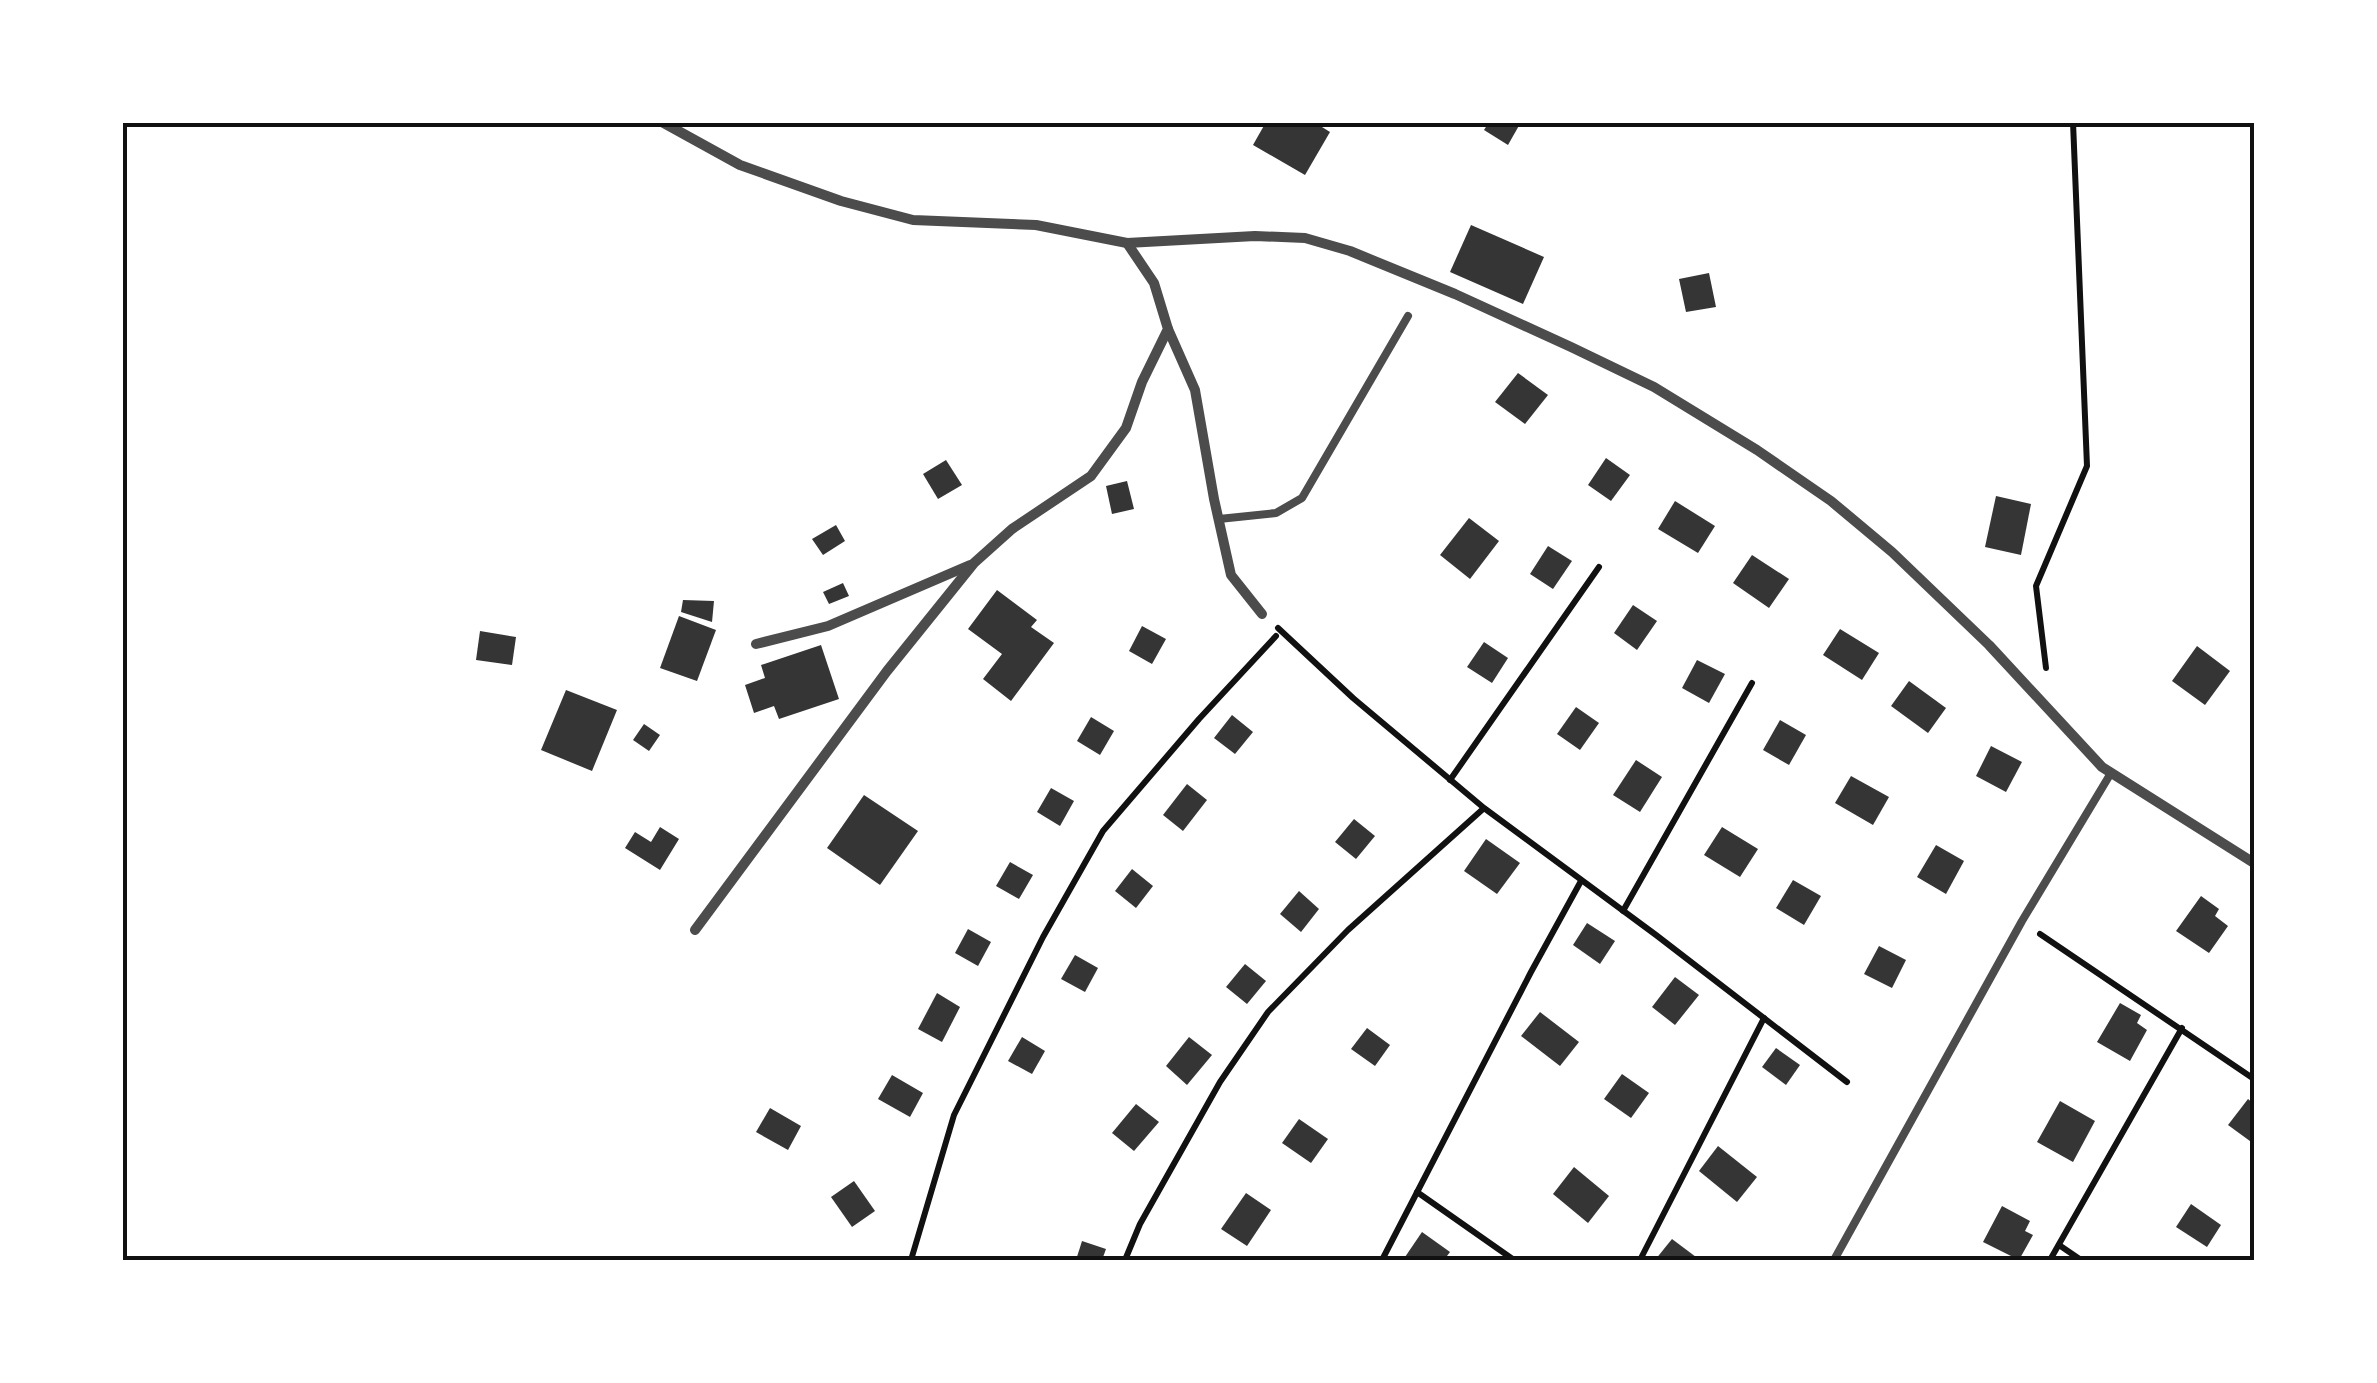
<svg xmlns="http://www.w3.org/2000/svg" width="2377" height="1383" font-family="'Roboto Condensed',sans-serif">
<rect width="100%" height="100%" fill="#fff"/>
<!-- building -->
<g fill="#353535">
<path d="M1266,122H1314L1330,132L1305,175L1253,145Z"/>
<path d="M1489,122H1521L1508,145L1484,130Z"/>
<path d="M1471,225L1544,257L1523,304L1450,272Z"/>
<path d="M1709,273L1716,307L1686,312L1679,279Z"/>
<path d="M1518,373L1548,395L1525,424L1495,402Z"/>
<path d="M1606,458L1630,475L1611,501L1588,485Z"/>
<path d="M946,460L962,485L938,499L923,474Z"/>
<path d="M1127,481L1134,509L1112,514L1106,486Z"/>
<path d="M1996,496L2031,504L2021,555L1985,547Z"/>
<path d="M1675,501L1715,526L1698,553L1658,529Z"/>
<path d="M1469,518L1499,541L1470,579L1440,555Z"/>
<path d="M836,525L845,541L823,555L812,539Z"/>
<path d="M1548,546L1572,561L1553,589L1530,574Z"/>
<path d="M1752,555L1789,579L1769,608L1733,583Z"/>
<path d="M843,583L849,596L829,604L823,592Z"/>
<path d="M997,590L1037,620L1031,627L1054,643L1011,701L983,679L1002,654L968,629Z"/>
<path d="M683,600L714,601L712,622L681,612Z"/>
<path d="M1633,605L1657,621L1637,650L1614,633Z"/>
<path d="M679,616L716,630L697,681L660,668Z"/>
<path d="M1142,626L1166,639L1152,664L1129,651Z"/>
<path d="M1840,629L1879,653L1862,680L1823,655Z"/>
<path d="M480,631L516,637L512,665L476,660Z"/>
<path d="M1484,642L1508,658L1492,683L1467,667Z"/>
<path d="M821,645L839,699L779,719L774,706L754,713L745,685L765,678L761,665Z"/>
<path d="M2197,646L2230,671L2205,705L2172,681Z"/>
<path d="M1697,660L1725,674L1709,703L1682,688Z"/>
<path d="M1909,681L1946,708L1928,733L1891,706Z"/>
<path d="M566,690L617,710L592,771L541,750Z"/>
<path d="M1576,707L1599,723L1580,750L1557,734Z"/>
<path d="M1232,715L1253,732L1235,754L1214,738Z"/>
<path d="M1091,717L1114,731L1100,755L1077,741Z"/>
<path d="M1780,720L1806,735L1789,765L1763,750Z"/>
<path d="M644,724L660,735L649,751L633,740Z"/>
<path d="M1991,746L2022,762L2006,792L1976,776Z"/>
<path d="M1636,760L1662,777L1640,812L1613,795Z"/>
<path d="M1851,776L1889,797L1873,825L1835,803Z"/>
<path d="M1187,784L1207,800L1183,831L1163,815Z"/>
<path d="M1051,788L1074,801L1060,826L1037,812Z"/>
<path d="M864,795L918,831L880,885L827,848Z"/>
<path d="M1354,819L1375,836L1356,859L1335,842Z"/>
<path d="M660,827L679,839L660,870L625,848L635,832L651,842Z"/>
<path d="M1722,827L1758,849L1740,877L1704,855Z"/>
<path d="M1486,839L1520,863L1497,894L1464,871Z"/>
<path d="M1936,845L1964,861L1946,894L1917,877Z"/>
<path d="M1010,862L1033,875L1019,899L996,886Z"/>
<path d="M1132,869L1153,886L1136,908L1115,891Z"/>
<path d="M1793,880L1821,896L1804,925L1776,908Z"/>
<path d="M1299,891L1319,909L1301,932L1280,914Z"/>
<path d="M2201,896L2219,909L2215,916L2228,926L2209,953L2176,931Z"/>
<path d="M1587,923L1615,941L1600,964L1573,945Z"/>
<path d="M968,929L991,942L978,966L955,953Z"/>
<path d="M1879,946L1906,960L1892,988L1864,974Z"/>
<path d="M1075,955L1098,968L1085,992L1061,979Z"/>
<path d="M1245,964L1266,981L1247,1004L1226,987Z"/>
<path d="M1675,977L1699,995L1675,1025L1652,1007Z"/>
<path d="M937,993L960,1007L942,1042L918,1029Z"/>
<path d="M2120,1003L2141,1015L2137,1023L2147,1030L2130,1061L2097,1042Z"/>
<path d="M1540,1012L1579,1042L1560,1066L1521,1036Z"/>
<path d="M1367,1028L1390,1045L1375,1066L1351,1049Z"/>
<path d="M1022,1037L1045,1051L1032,1074L1008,1061Z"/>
<path d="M1189,1037L1212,1055L1187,1085L1166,1066Z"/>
<path d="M1776,1048L1800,1065L1786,1085L1762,1067Z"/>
<path d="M1622,1074L1649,1093L1631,1118L1604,1099Z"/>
<path d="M892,1075L923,1093L910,1117L878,1099Z"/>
<path d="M2248,1099L2254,1104V1144L2228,1125Z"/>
<path d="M2060,1101L2095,1121L2073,1162L2037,1142Z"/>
<path d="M1136,1104L1159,1122L1134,1151L1112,1133Z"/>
<path d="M770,1108L801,1126L788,1150L756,1132Z"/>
<path d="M1299,1119L1328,1139L1311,1163L1282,1143Z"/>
<path d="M1718,1146L1757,1177L1737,1202L1699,1171Z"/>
<path d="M1574,1167L1609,1196L1588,1223L1553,1194Z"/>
<path d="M854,1181L875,1211L852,1227L831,1197Z"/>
<path d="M1246,1193L1271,1210L1247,1246L1221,1229Z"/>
<path d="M2191,1204L2221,1225L2207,1247L2176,1227Z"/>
<path d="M2002,1206L2030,1221L2025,1231L2033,1235L2019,1260L1983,1242Z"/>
<path d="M1422,1232L1450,1252L1444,1260H1410L1405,1257Z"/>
<path d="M1672,1239L1700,1260H1655Z"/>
<path d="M1082,1241L1106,1249L1102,1260H1076Z"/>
</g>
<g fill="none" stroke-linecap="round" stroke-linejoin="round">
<!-- path -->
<g stroke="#111" stroke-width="6">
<path d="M1278,628L1353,698L1484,808L1656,935L1847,1082"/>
<path d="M2046,668L2036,586L2087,466L2073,122"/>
<path d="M1450,780L1599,567"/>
<path d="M1623,911L1752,683"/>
<path d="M2040,934L2254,1079"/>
<path d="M1417,1192L1514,1260"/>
<path d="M2059,1245L2081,1260"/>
<path d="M911,1260L954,1115L1043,937L1103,831L1199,719L1276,636"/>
<path d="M1125,1260L1140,1224L1220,1082L1268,1012L1348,930L1483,809"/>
<path d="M1382,1260L1531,972L1581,881"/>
<path d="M1640,1260L1764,1018"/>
<path d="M2050,1260L2182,1028"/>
</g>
<!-- service -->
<g stroke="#4c4c4c" stroke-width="8">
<path d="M1219,519L1276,513L1302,498L1408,316"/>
<path d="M1834,1260L2022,921L2111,773"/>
</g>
<!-- minor -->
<g stroke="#4c4c4c" stroke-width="10">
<path d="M662,122L740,165L841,201L913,220L1036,225L1127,243L1255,236L1305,238L1350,251L1455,294L1571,347L1654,387L1757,450L1831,501L1892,552L1989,645L2102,767L2254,863"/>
<path d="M1168,329L1195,390L1214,499L1231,575L1262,614"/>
<path d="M756,644L828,626L970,565"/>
<path d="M695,930L887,671L974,563L1012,529L1091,476L1126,428L1142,382L1168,329L1154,283L1127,243"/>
</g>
</g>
<!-- border -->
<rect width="2377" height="1383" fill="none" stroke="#ffffff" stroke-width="250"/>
<rect x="125" y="125" width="2127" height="1133" fill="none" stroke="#111" stroke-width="4"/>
</svg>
